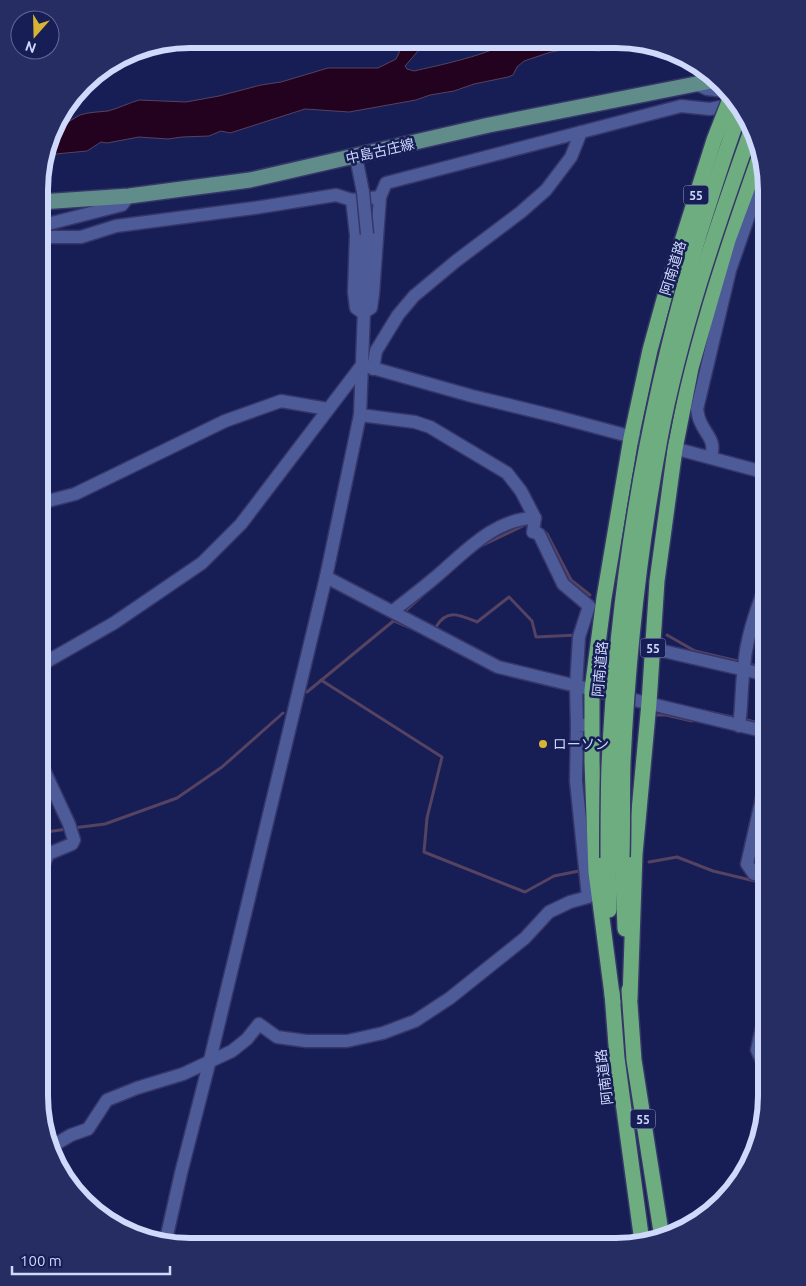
<svg xmlns="http://www.w3.org/2000/svg" width="806" height="1286" font-family="Ubuntu,'Noto Sans JP',sans-serif">
<rect width="100%" height="100%" fill="#171e56"/>
<!-- water -->
<path fill="#23021f" stroke="#564261" d="M510,40H631L611,45L600,51L568,49L551,52L524,61L517,67L513,75L508,77L474,84L454,91L430,95L416,100L349,112L305,109L230,133L221,131L209,136L182,137L168,139L139,137L107,143L101,142L87,151L45,155L54,123C64,127 72,119 80,115C89,112 99,112 108,111C119,108 129,103 139,100L186,102L219,96L261,85L281,82L328,68H378L396,59L399,53L400,43L405,41L418,46V51L405,66L407,69L414,71C436,66 494,54 510,40Z"/>
<g fill="none" stroke-linecap="round" stroke-linejoin="round">
<!-- stream -->
<g stroke="#564261" stroke-width="3">
<path d="M542,530L547,534L571,580L590,595"/>
<path d="M481,546L525,525"/>
<path d="M402,614L421,597"/>
<path d="M394,621L410,628"/>
<path d="M436,627C447,608 460,615 477,622L509,597L532,621L536,637L577,635"/>
<path d="M667,635L695,651L742,662"/>
<path d="M748,664L767,668"/>
<path d="M321,680L442,757L427,818L424,852L525,892L554,876L579,871"/>
<path d="M307,692L397,618"/>
<path d="M700,710L737,718"/>
<path d="M653,715H666L692,721"/>
<path d="M743,719L767,725"/>
<path d="M73,828L105,824L177,798L222,767L283,713"/>
<path d="M39,833L67,829"/>
<path d="M649,862L677,857L713,871L767,884"/>
</g>
<!-- minor casing -->
<g stroke="#363668" stroke-width="15">
<g id="minor">
<path d="M696,84L707,89L725,91"/>
<path d="M356,157L363,192"/>
<path d="M352,200L356,235L354,292L356,308L363,313L371,308L373,294L380,197"/>
<path d="M40,226L122,205L129,196"/>
<path d="M40,237H81L116,226L254,208L336,195L352,200L380,197L386,183L681,106L710,109L735,104"/>
<path d="M373,369L376,351L398,315L414,296L456,261L521,212L546,190L571,157L581,132"/>
<path d="M360,415L415,422L430,427L507,473L521,491L535,518"/>
<path d="M711,457C716,439 706,436 700,421C698,417 698,413 697,409L730,270L764,172"/>
<path d="M40,503L75,494L225,421L281,401L328,409"/>
<path d="M326,577L498,667L767,732"/>
<path d="M393,611C408,599 423,588 438,575C466,551 496,518 535,518L533,532L539,534L563,584L589,606L579,637L576,687L577,726"/>
<path d="M663,651L767,675"/>
<path d="M39,666L114,623L202,563L241,524L362,365L472,396L558,417L767,473"/>
<path d="M739,726C742,706 741,687 744,667C746,639 756,609 767,583"/>
<path d="M39,876L48,854L72,844L74,840L69,824L44,770L39,766"/>
<path d="M767,877L754,874L747,864L767,776"/>
<path d="M767,1062L762,1061L757,1050L767,1005"/>
<path d="M49,1148L71,1135L88,1129L107,1100L137,1088L183,1074L232,1051L247,1039L259,1024L277,1037L306,1041H347L383,1033L415,1021L450,998L525,938L549,912L570,902L588,897L576,781L577,726L592,724"/>
<path d="M165,1244L181,1173L210,1060L326,577L360,415L367,234"/>
</g>
</g>
<!-- major casing -->
<g stroke="#363668" stroke-width="18">
<path id="major" d="M40,202L129,196L250,180L489,125L716,80"/>
</g>
<!-- highway casing -->
<g stroke="#363668" stroke-width="18">
<g id="highway">
<path d="M622,857L625,929"/>
<path d="M608,858L609,910"/>
<path d="M629,990L634,1060L662,1238"/>
<path d="M612,993L617,1058L642,1242"/>
<path d="M630,998L635,854L649,703L657,581L675,449L691,368L710,302L728,240L760,154"/>
<path d="M613,1002L596,872L592,762V690L604,598L631,438L650,350L666,292"/>
</g>
</g>
<!-- minor -->
<use href="#minor" stroke="#4d5b99" stroke-width="12"/>
<!-- major -->
<use href="#major" stroke="#608c89" stroke-width="15"/>
<!-- highway -->
<use href="#highway" stroke="#6dad7f" stroke-width="15"/>
<!-- minor-bridge casing -->
<g stroke="#363668" stroke-width="15" stroke-linecap="butt">
<path id="minor-bridge" d="M363,192L367,234"/>
</g>
<!-- highway-bridge casing -->
<g stroke="#363668" stroke-width="18" stroke-linecap="butt">
<g id="highway-bridge">
<path d="M666,292L714,140L730,99"/>
<path d="M622,857C623,826 622,794 623,762C628,654 640,546 660,439C680,333 716,229 752,128"/>
<path d="M608,858C608,827 608,797 609,766C617,586 647,408 699,235C712,194 725,152 740,112"/>
</g>
</g>
<!-- minor-bridge -->
<use href="#minor-bridge" stroke="#4d5b99" stroke-width="12"/>
<!-- highway-bridge -->
<use href="#highway-bridge" stroke="#6dad7f" stroke-width="15"/>
</g>
<!-- markers -->
<circle fill="#d8b434" stroke="#171e56" stroke-width="2" cx="543" cy="744" r="5"/>
<g text-anchor="middle" dominant-baseline="central" stroke-width="5" stroke-linejoin="round" paint-order="stroke">
<!-- shield labels -->
<g fill="#171e56" stroke="#97a1ca" stroke-width="1">
<rect x="683.5" y="185.5" width="25" height="19" rx="4"/>
<rect x="640.5" y="638.5" width="25" height="19" rx="4"/>
<rect x="630.5" y="1109.5" width="25" height="19" rx="4"/>
</g>
<g font-size="12" font-weight="bold" fill="#ced9fc">
<text x="696" y="195">55</text>
<text x="653" y="648">55</text>
<text x="643" y="1119">55</text>
</g>
<!-- street labels -->
<g font-size="14" fill="#ced9fc" stroke="#171e56">
<text transform="translate(380 151) rotate(-13)">中島古庄線</text>
<text transform="translate(673 268) rotate(-73)">阿南道路</text>
<text transform="translate(600 669) rotate(-85)">阿南道路</text>
<text transform="translate(604 1077) rotate(-97)">阿南道路</text>
</g>
<!-- poi labels -->
<g font-size="14" fill="#ced9fc" stroke="#171e56" text-anchor="start">
<text x="553" y="744">ローソン</text>
</g>
</g>
<!-- crop -->
<path d="M0 0H806V1286H0ZM190 48H616A142 142 0 0 1 758 190V1096A142 142 0 0 1 616 1238H190A142 142 0 0 1 48 1096V190A142 142 0 0 1 190 48Z" fill="#262d63" fill-rule="evenodd"/>
<path fill="none" stroke="#ced9fc" stroke-width="6" d="M190 48H616A142 142 0 0 1 758 190V1096A142 142 0 0 1 616 1238H190A142 142 0 0 1 48 1096V190A142 142 0 0 1 190 48Z"/>
<!-- north arrow -->
<g transform="translate(35 35) rotate(200)"><circle r="24" fill="#171e56" stroke="#606998"/>
<path d="M0-4L9 19L0 12L-9 19Z" fill="#d8b434"/>
<text y="-8" font-size="14" font-weight="bold" text-anchor="middle" fill="#ced9fc">N</text>
</g>
<!-- scale -->
<path d="M12 1266v8h158v-8" fill="none" stroke="#ced9fc" stroke-width="2.5"/>
<text x="20" y="1266" font-size="15" fill="#ced9fc" stroke="#171e56" stroke-width="4" paint-order="stroke">100 m</text>
</svg>
